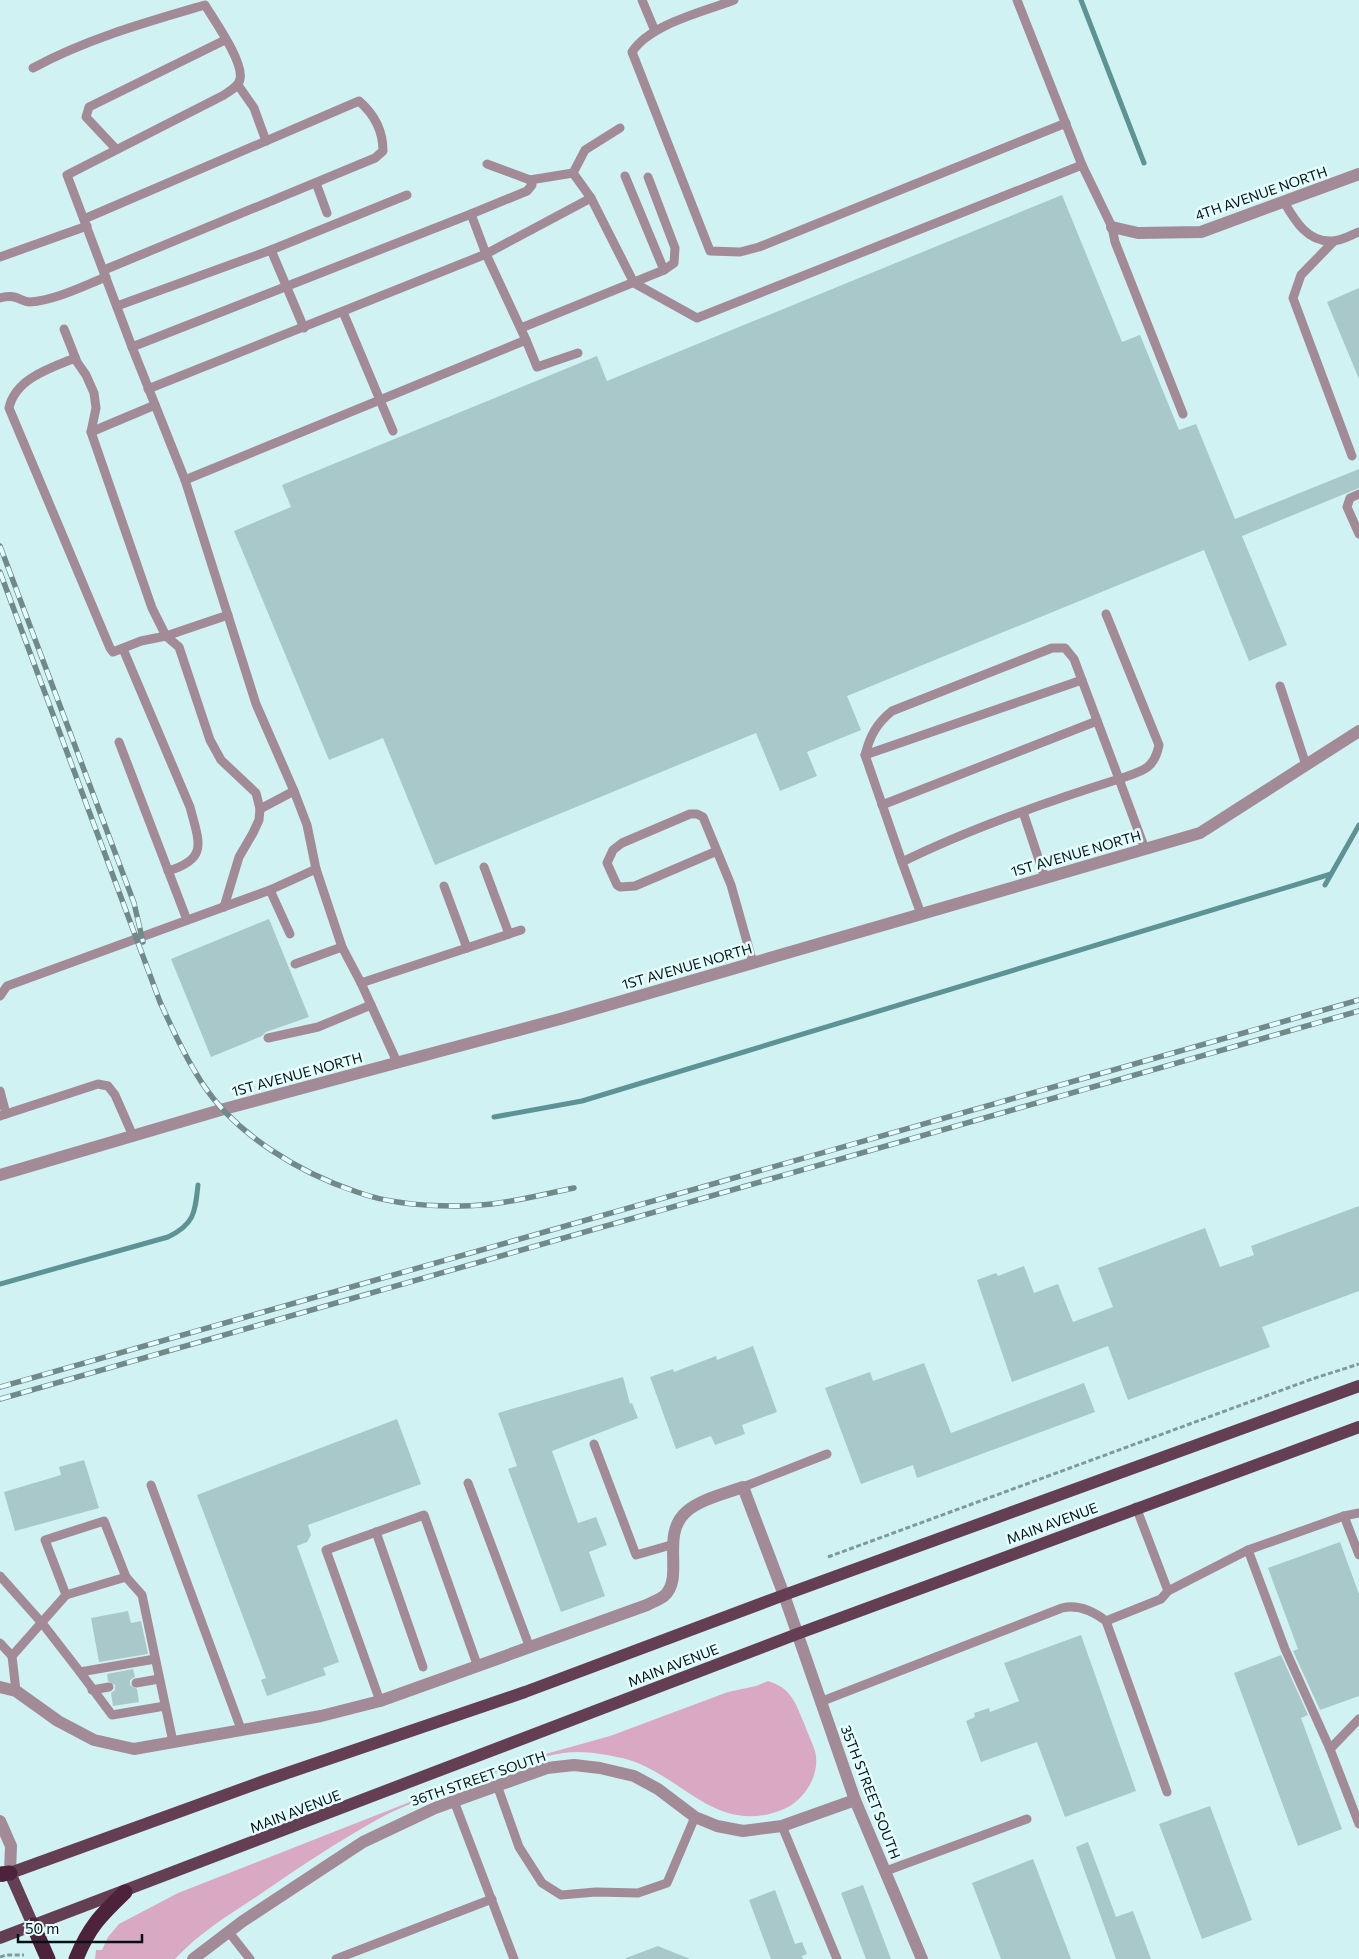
<svg xmlns="http://www.w3.org/2000/svg" width="1359" height="1959" font-family="Commissioner,sans-serif">
<rect width="100%" height="100%" fill="#d1f2f3"/>
<!-- green -->
<path fill="#d9a8c2" d="M768,1681C791,1688 795,1702 804,1723C807,1732 812,1742 815,1751C821,1774 805,1800 784,1809C715,1838 681,1772 622,1758C603,1754 582,1750 563,1753C532,1758 504,1770 474,1781C443,1792 410,1802 380,1818C339,1841 298,1868 259,1895C230,1914 199,1933 175,1959H95L96,1950H102L108,1937L119,1924L178,1893L499,1767L610,1736L728,1692L756,1686Z"/>
<g fill="none" stroke-linecap="round" stroke-linejoin="round">
<!-- stream -->
<g stroke="#5e9396" stroke-width="5">
<path d="M1081,0L1144,163"/>
<path d="M1325,885L1359,825"/>
<path d="M494,1117L582,1101L1331,874"/>
<path d="M0,1284L168,1237C195,1224 195,1212 198,1185"/>
</g>
</g>
<!-- building -->
<g fill="#a9c8ca">
<path d="M1062,195L1122,342L1140,335L1179,430L1196,424L1235,519L1359,469V488L1242,536L1287,645L1249,661L1204,550L847,696L861,730L807,752L817,776L780,791L756,733L435,865L383,738L329,760L234,531L291,507L282,485L597,356L607,381Z"/>
<path d="M1359,288V379L1327,302Z"/>
<path d="M269,919L309,1017L266,1032L262,1036L211,1057L171,959Z"/>
<path d="M1359,1206V1291L1262,1327L1270,1347L1128,1400L1108,1346L1012,1382L977,1280L996,1273L998,1276L1024,1266L1034,1293L1058,1284L1073,1322L1113,1307L1098,1268L1205,1228L1220,1267L1254,1255L1251,1246Z"/>
<path d="M753,1346L777,1412L742,1425L745,1434L715,1445L711,1436L676,1449L650,1377L673,1369L674,1372L716,1356L717,1360Z"/>
<path d="M924,1363L951,1433L1084,1383L1095,1412L917,1478L913,1465L861,1484L825,1388L870,1372L873,1381Z"/>
<path d="M623,1377L630,1404L632,1403L638,1418L552,1451L578,1523L596,1517L607,1545L589,1552L605,1596L561,1612L508,1469L517,1466L498,1413Z"/>
<path d="M397,1419L421,1484L308,1525L311,1535L307,1542L297,1546L339,1662L323,1668L326,1675L267,1696L261,1680L266,1678L197,1495Z"/>
<path d="M84,1460L99,1508L15,1531L4,1492L61,1475L59,1467Z"/>
<path d="M1340,1542L1359,1594V1696L1320,1710L1293,1651L1298,1649L1268,1568Z"/>
<path d="M128,1611L131,1623L141,1621L148,1654L99,1662L91,1618Z"/>
<path d="M1081,1635L1136,1791L1065,1817L1037,1742L981,1762L966,1721L975,1717L974,1713L989,1708L990,1712L1019,1701L1004,1663Z"/>
<path d="M1281,1655L1308,1715L1301,1718L1342,1829L1298,1846L1234,1673Z"/>
<path d="M133,1669L135,1677L130,1680V1685L137,1689L139,1702L113,1706L111,1693L115,1690V1685L108,1681L107,1674Z"/>
<path d="M1210,1806L1252,1920L1202,1939L1159,1824Z"/>
<path d="M1088,1842L1116,1917L1133,1911L1151,1959H1116L1076,1847Z"/>
<path d="M1033,1859L1071,1959H1001L972,1883Z"/>
<path d="M863,1885L891,1959H866L841,1893Z"/>
<path d="M775,1890L795,1944L802,1942L807,1954L802,1956L803,1959H771L749,1900Z"/>
<path d="M658,1946L690,1959H626V1958Z"/>
</g>
<g fill="none" stroke-linecap="round" stroke-linejoin="round">
<!-- path -->
<g stroke="#80999a" stroke-width="3" stroke-dasharray="5 2.5" stroke-linecap="butt">
<path d="M828,1557L1312,1379L1359,1364"/>
<path d="M0,1957L6,1955H24"/>
</g>
<!-- lane -->
<g stroke="#a28b97" stroke-width="9">
<path d="M642,0L655,31"/>
<path d="M734,0C703,12 650,24 632,52L710,251L740,252L759,247L1066,123"/>
<path d="M1017,0L1082,165"/>
<path d="M238,85L254,108L266,141"/>
<path d="M116,149L86,117L89,107L225,40"/>
<path d="M487,164L530,180L573,173L585,150L620,128"/>
<path d="M573,173L591,198"/>
<path d="M625,176L664,270"/>
<path d="M316,183L327,213"/>
<path d="M1284,202C1295,221 1308,243 1333,241C1341,241 1351,235 1359,232"/>
<path d="M471,214L527,191L532,185L530,180"/>
<path d="M84,219L359,101C374,114 383,131 383,151L375,158L104,270"/>
<path d="M1334,241L1301,275L1293,298L1352,456"/>
<path d="M271,250L304,328"/>
<path d="M0,257L87,226"/>
<path d="M0,298C18,293 20,302 30,302C56,300 83,286 106,277"/>
<path d="M117,306L271,250L407,195"/>
<path d="M343,312L393,431"/>
<path d="M521,328L664,270L674,263L675,248L648,177"/>
<path d="M64,329L77,362L86,375L94,393L96,408L91,432L152,608L166,636L179,647L210,740L221,760L256,793L260,809L259,820L253,833L239,857L224,907"/>
<path d="M526,340L537,367L578,353"/>
<path d="M132,347L471,214L486,254L591,198L634,283L697,318L1082,165L1112,227L1115,242L1183,414"/>
<path d="M75,358C50,368 15,379 9,408L110,648L113,652L141,641L166,636L228,615"/>
<path d="M148,389L486,254L526,340L185,480"/>
<path d="M91,432L155,405"/>
<path d="M1359,494L1350,498L1347,507L1359,534"/>
<path d="M123,649L190,807C199,842 209,859 168,871"/>
<path d="M1280,686L1306,765"/>
<path d="M119,742L187,920"/>
<path d="M865,755L1082,680"/>
<path d="M882,805L1097,721"/>
<path d="M260,809L294,791"/>
<path d="M1023,812L1045,878"/>
<path d="M717,851L635,886L620,887L617,885L607,863L613,850L622,843L690,814H697L703,817L731,885L753,963"/>
<path d="M902,862L865,755C870,736 876,724 892,711L1052,648H1065L1074,659L1119,779C1142,771 1154,770 1159,745L1106,614"/>
<path d="M484,867L509,934"/>
<path d="M316,869L342,947L361,983L397,1062"/>
<path d="M444,886L467,948"/>
<path d="M270,890L290,934"/>
<path d="M921,914L902,862C971,828 1046,802 1119,779L1145,849"/>
<path d="M295,964L342,947"/>
<path d="M361,983L521,930"/>
<path d="M0,996L7,986L270,890L316,869L307,825L294,791L256,704L185,480L132,347L67,175L224,95C230,91 239,86 240,79C244,62 214,20 205,5C147,22 86,39 33,68"/>
<path d="M268,1038L318,1027L371,1005"/>
<path d="M0,1091L6,1114"/>
<path d="M0,1116L98,1084L108,1086L115,1095L133,1136"/>
<path d="M594,1444L636,1555L671,1545"/>
<path d="M468,1483L530,1648"/>
<path d="M151,1485L241,1729"/>
<path d="M743,1487L827,1454"/>
<path d="M1136,1507L1168,1591L1248,1550L1344,1516L1359,1513"/>
<path d="M1344,1516L1359,1555"/>
<path d="M376,1532L423,1667"/>
<path d="M1248,1550L1285,1649L1330,1749L1359,1824"/>
<path d="M0,1576L42,1623L80,1672"/>
<path d="M66,1595L45,1540L104,1521L126,1577"/>
<path d="M1106,1621L1161,1599L1168,1591"/>
<path d="M0,1643L12,1656"/>
<path d="M155,1659L80,1672L112,1715L165,1706"/>
<path d="M136,1683L159,1679"/>
<path d="M92,1690L109,1687"/>
<path d="M16,1691L12,1656L66,1595L126,1577L142,1595L173,1742"/>
<path d="M380,1701L326,1550L424,1515L478,1667"/>
<path d="M820,1702L1062,1608C1078,1604 1093,1611 1106,1621L1167,1792"/>
<path d="M1330,1749L1359,1719"/>
<path d="M497,1785L519,1847L542,1883L561,1895L596,1892L638,1893L667,1883L695,1817"/>
<path d="M454,1801L514,1959"/>
<path d="M782,1826L837,1959"/>
<path d="M886,1871L1027,1819"/>
<path d="M228,1931L250,1959"/>
<path d="M336,1959L492,1899"/>
</g>
<!-- street -->
<g stroke="#a28b97" stroke-width="12">
<path d="M1112,227L1138,233L1201,232L1359,174"/>
<path d="M0,1175L224,1109L560,1019L1200,833L1359,731"/>
<path d="M0,1687L16,1691L58,1721L94,1740L134,1749L321,1716L380,1701L647,1605C652,1602 659,1600 664,1596C685,1578 660,1535 686,1512C701,1499 724,1494 743,1487L784,1595L855,1800L922,1959"/>
<path d="M0,1821L11,1846L10,1873"/>
<path d="M193,1959L243,1921L363,1842L435,1808L547,1768L574,1765L600,1768L634,1776L658,1789L695,1817L717,1826L743,1831L782,1826L855,1800"/>
</g>
<!-- primary -->
<g stroke="#643e53" stroke-width="12">
<path d="M10,1873L33,1925"/>
<path d="M2,1876L264,1781L525,1692L784,1595L1359,1386"/>
<path d="M0,1938L797,1634L1359,1427"/>
</g>
<!-- highway -->
<g stroke="#4d233c" stroke-width="15">
<path d="M0,1874L10,1873"/>
<path d="M33,1925L48,1959"/>
<path d="M76,1959C89,1927 100,1916 125,1892"/>
</g>
<!-- rail casing -->
<g stroke="#72898a" stroke-width="5.5">
<g id="rail">
<path d="M0,546L134,903L143,942"/>
<path d="M0,572L160,1002C173,1030 185,1057 202,1083C236,1135 300,1173 357,1192C387,1203 423,1206 455,1206C495,1207 535,1196 574,1188"/>
<path d="M0,1387L1359,1000"/>
<path d="M0,1399L1359,1011"/>
</g>
</g>
<!-- rail -->
<use href="#rail" stroke="#e4feff" stroke-width="4" stroke-dasharray="11" stroke-linecap="butt"/>
</g>
<g text-anchor="middle" dominant-baseline="central" stroke-width="5" stroke-linejoin="round" paint-order="stroke">
<!-- street labels -->
<g font-size="14" fill="#061112" stroke="#e4feff">
<text transform="translate(1261 193) rotate(-19)">4TH AVENUE NORTH</text>
<text transform="translate(1076 853) rotate(-16)">1ST AVENUE NORTH</text>
<text transform="translate(687 966) rotate(-16)">1ST AVENUE NORTH</text>
<text transform="translate(297 1074) rotate(-15)">1ST AVENUE NORTH</text>
<text transform="translate(1052 1523) rotate(-20)">MAIN AVENUE</text>
<text transform="translate(673 1665) rotate(-21)">MAIN AVENUE</text>
<text transform="translate(478 1778) rotate(-19)">36TH STREET SOUTH</text>
<text transform="translate(871 1792) rotate(69)">35TH STREET SOUTH</text>
<text transform="translate(295 1811) rotate(-21)">MAIN AVENUE</text>
</g>
</g>
<!-- scale -->
<path d="M18 1934v8h124v-8" fill="none" stroke="#061112" stroke-width="2.5"/>
<text x="25" y="1934" font-size="15" fill="#061112" stroke="#e4feff" stroke-width="4" paint-order="stroke">50 m</text>
</svg>
